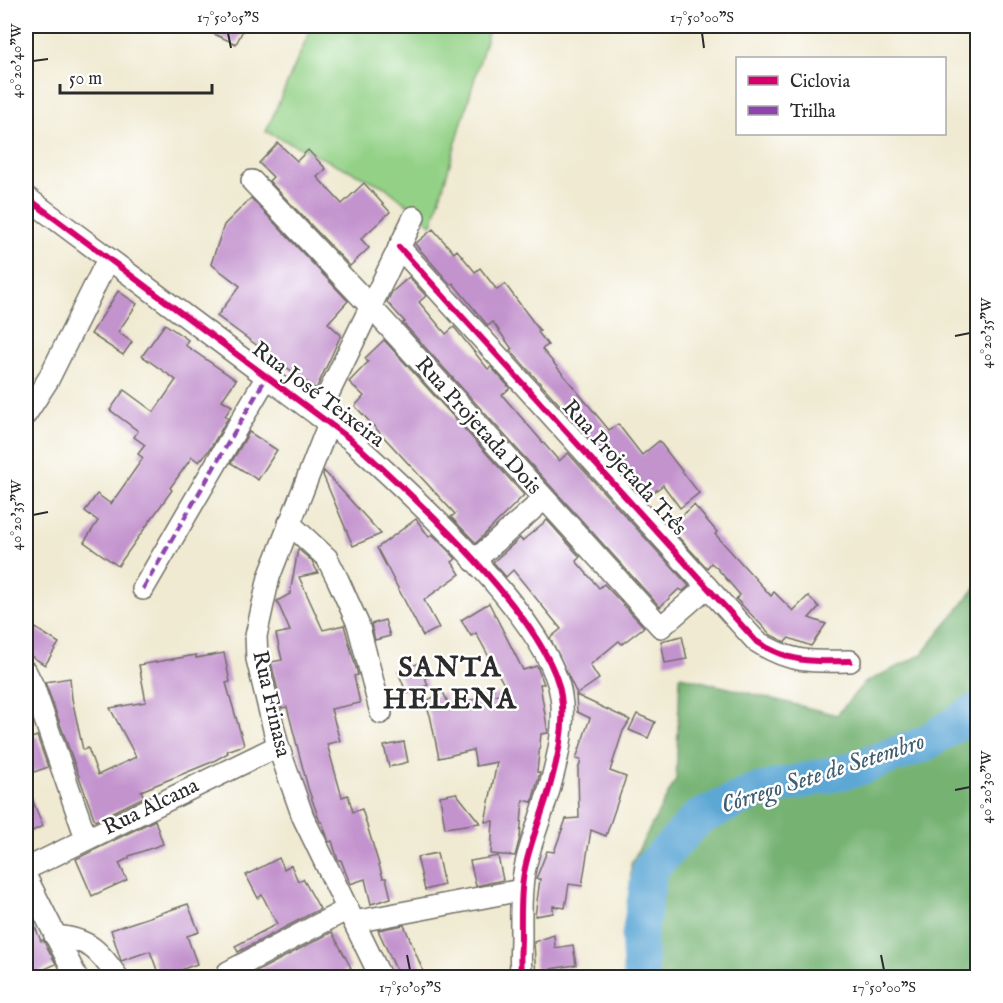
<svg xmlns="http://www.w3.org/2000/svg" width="1003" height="1003" font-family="'IM FELL English',serif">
<rect width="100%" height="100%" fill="#fff"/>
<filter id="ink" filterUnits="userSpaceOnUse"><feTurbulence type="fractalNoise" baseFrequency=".0167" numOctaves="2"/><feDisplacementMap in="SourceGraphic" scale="12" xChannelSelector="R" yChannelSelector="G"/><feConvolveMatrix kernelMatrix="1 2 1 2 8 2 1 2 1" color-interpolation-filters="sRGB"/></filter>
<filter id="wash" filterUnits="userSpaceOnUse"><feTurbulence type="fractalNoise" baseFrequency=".008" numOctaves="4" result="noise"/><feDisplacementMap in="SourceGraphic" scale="24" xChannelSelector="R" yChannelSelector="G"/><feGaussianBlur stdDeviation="1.35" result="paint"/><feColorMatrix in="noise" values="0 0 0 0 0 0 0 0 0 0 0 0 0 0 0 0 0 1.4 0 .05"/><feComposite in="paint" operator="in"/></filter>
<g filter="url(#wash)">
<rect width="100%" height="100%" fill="#f0ead2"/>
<!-- green -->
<path fill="#93d186" stroke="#5f7e58" stroke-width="1.5" d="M312,26H490L432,225L385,187L266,132Z"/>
<!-- forest -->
<path fill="#76b373" stroke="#506f4f" stroke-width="1.5" d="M977,586V977H628L631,864L676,779L680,676L837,715L864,683L921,655Z"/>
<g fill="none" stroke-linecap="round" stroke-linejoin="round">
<!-- river -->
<path stroke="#5da7d5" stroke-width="36" d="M641,978L639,939L650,869L698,818L754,792L855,769L922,745L978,710"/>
</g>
<g id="blocks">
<!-- building -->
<g fill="#c393ce">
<path d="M196,26H245L236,44Z"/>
<path d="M278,143L297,161L308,150L326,169L317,177L342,204L364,183L390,212L361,239L369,248L350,266L269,181L273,177L259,163Z"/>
<path d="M251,198L348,301L328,323L341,335L316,389L217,316L240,286L211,264L224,225Z"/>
<path d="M433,229L454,253L457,250L475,272L480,268L497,290L505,284L540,331L538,332L548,345L542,349L609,430L618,424L642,455L659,441L699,493L680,508L663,485L645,499L510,350L512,349L493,322L488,326L453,283L451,285L415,244Z"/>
<path d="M409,277L426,296L419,302L446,334L454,327L488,369L491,367L510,388L502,395L559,461L568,453L689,586L683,591L679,589L660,607L403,323L405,322L387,302L392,292Z"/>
<path d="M118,291L137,304L118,332L132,342L123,355L91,334Z"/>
<path d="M165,324L188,340L185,345L236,380L222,400L232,406L225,416L228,418L210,449L199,462L192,457L170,488L172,490L118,566L84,542L98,521L85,511L97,494L111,504L143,458L138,454L145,445L134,437L138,431L110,410L124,390L154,412L176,380L142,356Z"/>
<path d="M384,340L524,495L476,543L451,517L455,514L355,406L364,396L349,382L368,362L365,358Z"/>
<path d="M249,432L277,450L258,480L231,463Z"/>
<path d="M324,471L381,534L353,546L323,475Z"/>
<path d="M694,505L717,532L715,534L771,596L774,592L793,611L808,596L819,607L809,618L826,624L811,646L789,638L785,642L771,635L736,599L740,595L717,568L711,563L707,568L669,527Z"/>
<path d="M416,519L429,537L432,534L456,559L452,562L460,574L424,600L439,628L423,636L377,548Z"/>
<path d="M547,520L580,557L576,561L599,588L604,584L644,627L622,644L619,641L590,665L599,679L577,694L550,638L561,629L513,570L506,577L493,562L520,538L522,541Z"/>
<path d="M298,549L312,561L318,573L299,577L323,630L344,625L358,675L354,676L360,703L331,709L340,741L327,744L342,797L348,795L353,812L362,809L383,878H386L391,898L371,904L365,879L350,884L341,860H338L332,841L329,842L322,822H320L308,788L287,707L282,708L271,662L282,660L276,634L290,631L277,601L290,594Z"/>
<path d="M489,603L523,670L537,666L544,684H540L548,733L541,734L537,772L540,773L532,802L523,800L520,837L515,856L491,854L493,821L485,822L497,762L476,766L473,750L439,758L430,715L424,702L443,692L449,705L508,692L476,633L471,636L461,620Z"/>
<path d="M385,620L390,636L375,640L371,624Z"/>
<path d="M26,622L59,643L45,665L26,653Z"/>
<path d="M682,636L687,659L665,663L661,641Z"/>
<path d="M224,653L230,682L226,683L244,745L227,751L228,753L212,762L141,791L144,797L95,821L45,682L70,678L72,699L83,750L88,748L98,775L136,757L110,708L146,702L139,665L196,655V658Z"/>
<path d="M419,663L428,685L407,694L398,672Z"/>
<path d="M576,695L630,720L623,731L610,771L626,777L606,836L591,830L582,886L569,884L565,908L553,906V913L535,916L540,879H536L547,851L554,852L566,819L579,818L578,770L581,760L576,759L590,718L577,712Z"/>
<path d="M637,714L655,722L648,738L629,730Z"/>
<path d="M37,736L48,767L26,775V740Z"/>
<path d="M404,742L408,762L389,767L384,746Z"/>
<path d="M26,784L43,826L26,834Z"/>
<path d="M456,793L480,823L445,828L440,796Z"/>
<path d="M155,820L163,844L129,856V858L119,863L127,880L92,896L76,859Z"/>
<path d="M437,853L444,885L425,890L417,857Z"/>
<path d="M498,856L503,880L476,886L470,861Z"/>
<path d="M279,858L284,869L291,865L298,881L303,879L320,909L238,952L235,946L277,924L262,895L258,898L246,875Z"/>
<path d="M188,904L199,932L187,936L197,964L178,971L181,978H160L150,951L121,961L111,930Z"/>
<path d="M26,906L41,941L43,940L56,964L34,974L26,958Z"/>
<path d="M404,925L426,978H400L378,930Z"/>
<path d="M332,932L351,968L332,978H252L250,975Z"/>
<path d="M554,935L555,948L573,945L576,965L551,969L552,978H536L534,942Z"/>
</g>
</g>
</g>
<g filter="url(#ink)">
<use href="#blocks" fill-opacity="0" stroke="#706e65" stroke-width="1.5"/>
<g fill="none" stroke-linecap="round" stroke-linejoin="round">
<!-- minor casing -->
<g stroke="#706e65" stroke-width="24">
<g id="minor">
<path d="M252,181L371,307L661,627L707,587"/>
<path d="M26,197L350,439C408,491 550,620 561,696C566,727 557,761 549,790C541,818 529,845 524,873C520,894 521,915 521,937C521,950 519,965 522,978"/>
<path d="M399,247L756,641C789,663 812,662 850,661"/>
<path d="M26,414L48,380L108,259"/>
<path d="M318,415L414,217"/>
<path d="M329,423L269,577L256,636L257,659L278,746L303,817L381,978"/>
<path d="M289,523L327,558L338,580L358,624L381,713"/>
<path d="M474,561L543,500"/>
<path d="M143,589L266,378"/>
<path d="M26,672L34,688L86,838"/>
<path d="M26,869L278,746"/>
<path d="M26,877L77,978"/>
<path d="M354,922L521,890"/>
<path d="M55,936C89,939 99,950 118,978"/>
<path d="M228,972L348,909"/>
</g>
</g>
<!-- minor -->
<use href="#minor" stroke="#fff" stroke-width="21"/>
<!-- quiet -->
<path stroke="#8e44ad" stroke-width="4.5" stroke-dasharray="9 4.5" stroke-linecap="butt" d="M143,589L266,378"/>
<!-- cycleway casing -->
<g stroke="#fff" stroke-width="10">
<g id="cycleway">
<path d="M26,197L350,439C408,491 550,620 561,696C566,727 557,761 549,790C541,818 529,845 524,873C520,894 521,915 521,937C521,950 519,965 522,978"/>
<path d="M399,247L756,641C789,663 812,662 850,661"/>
</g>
</g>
<!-- cycleway -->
<use href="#cycleway" stroke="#d6006c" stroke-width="6"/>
</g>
</g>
<!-- ticks -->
<path fill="none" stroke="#2b2b2b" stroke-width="2" d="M228,33L231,48M702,33L704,48M33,61L48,59M955,336L970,333M33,515L48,512M955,790L970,787M407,955L410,970M881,955L884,970"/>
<g text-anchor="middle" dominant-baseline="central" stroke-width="5" stroke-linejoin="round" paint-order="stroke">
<!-- street labels -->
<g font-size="22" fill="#2b2b2b" stroke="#fff">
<text transform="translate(318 395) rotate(37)">Rua José Teixeira</text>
<text transform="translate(478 426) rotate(48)">Rua Projetada Dois</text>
<text transform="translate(624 468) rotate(48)">Rua Projetada Três</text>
<text transform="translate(271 704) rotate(77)">Rua Frinasa</text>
<text transform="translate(151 807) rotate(-26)">Rua Alcana</text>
</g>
<!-- water labels -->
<g font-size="24" font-style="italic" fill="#3f5d6f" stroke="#fff">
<text transform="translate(823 774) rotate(-18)">Córrego Sete de Setembro</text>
</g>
<!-- district labels -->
<g font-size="28" font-weight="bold" letter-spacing="1.5" fill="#2b2b2b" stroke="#fff">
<text x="450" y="668">SANTA<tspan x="450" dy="32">HELENA</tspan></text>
</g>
</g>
<!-- margin -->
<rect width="1003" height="1003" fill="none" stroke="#fff" stroke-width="66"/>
<!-- legend -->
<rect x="736" y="57" width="210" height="78" fill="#ffffff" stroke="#aaaaaa" stroke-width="1.5"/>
<rect x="748" y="76" width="30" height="9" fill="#d6006c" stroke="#aaaaaa" stroke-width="1.5"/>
<text x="790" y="87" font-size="18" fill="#2b2b2b">Ciclovia</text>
<rect x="748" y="106" width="30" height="9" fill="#8e44ad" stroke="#aaaaaa" stroke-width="1.5"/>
<text x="790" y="117" font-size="18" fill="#2b2b2b">Trilha</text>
<!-- scale -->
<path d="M60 84v9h152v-9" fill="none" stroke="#2b2b2b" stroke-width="3"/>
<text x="69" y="84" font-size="18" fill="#2b2b2b" stroke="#ffffff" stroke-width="4.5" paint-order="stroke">50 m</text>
<rect x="33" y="33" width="937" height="937" fill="none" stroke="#2b2b2b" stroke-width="2"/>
<g font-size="15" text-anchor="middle" fill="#2b2b2b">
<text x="228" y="22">17°50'05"S</text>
<text x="702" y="22">17°50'00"S</text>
<text transform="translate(16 61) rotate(-90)" y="5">40°20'40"W</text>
<text transform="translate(986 333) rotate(-90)" y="5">40°20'35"W</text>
<text transform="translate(16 515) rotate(-90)" y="5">40°20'35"W</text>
<text transform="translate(986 787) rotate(-90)" y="5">40°20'30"W</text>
<text x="410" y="992">17°50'05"S</text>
<text x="884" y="992">17°50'00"S</text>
</g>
</svg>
